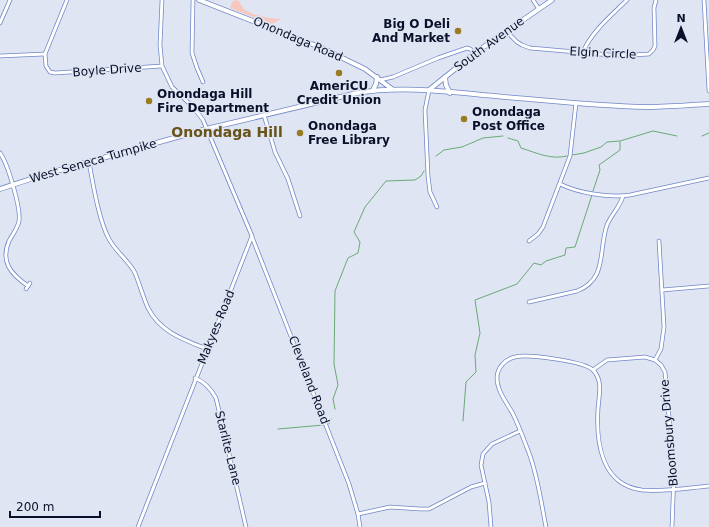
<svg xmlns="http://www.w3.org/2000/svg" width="709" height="527" font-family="'DejaVu Sans',sans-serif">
<rect width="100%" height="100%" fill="#dfe5f3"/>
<!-- green -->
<path fill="#f6c8c0" d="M235,0L239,1C240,3 242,7 244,9C252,16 271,18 281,19L272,24L230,8L232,2Z"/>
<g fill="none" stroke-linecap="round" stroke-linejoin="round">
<!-- stream -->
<g stroke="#6baa76" stroke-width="1">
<path d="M702,136L709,133"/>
<path d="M508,138L518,141L521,148C537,153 551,160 567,156"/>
<path d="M572,155L584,153L601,147L607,142L620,141L653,131L677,136"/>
<path d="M436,156L444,150L462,147L483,138L503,136"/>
<path d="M593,191L600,170L599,165L620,150V142"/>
<path d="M335,409L333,399L338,385L334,364L335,291L348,258L358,253L360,242L354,232L365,207L386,181L415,180L421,176L424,171"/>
<path d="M463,421L466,382L476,372L475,355L480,333L475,300L517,284L534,263L541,265L546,261L565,255L566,248L575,247L592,195"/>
<path d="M329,424L331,419"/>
<path d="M278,429L324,425"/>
</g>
<!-- minor casing -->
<g stroke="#7086c7" stroke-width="4.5">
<g id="minor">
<path d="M67,0L45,54L46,66L50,72L55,73L162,66"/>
<path d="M193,0L192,53L197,68L203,82"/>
<path d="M533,0L539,9"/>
<path d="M704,0L709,91"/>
<path d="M0,23L10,0"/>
<path d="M506,31L517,42L522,45L530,48L542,49L610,55H633L649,54L653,50L655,46L654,8L656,0"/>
<path d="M583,52C592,31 611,16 627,0"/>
<path d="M0,56L45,54"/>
<path d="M380,80L393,77L438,58L467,48L470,49L475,53"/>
<path d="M429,90L425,110L428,176L430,192L437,207"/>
<path d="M264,115L275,152L288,179L300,216"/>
<path d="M0,153C8,164 21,208 19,221C18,228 12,235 9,241C0,262 11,274 28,286"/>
<path d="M89,162C93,184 99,221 109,239C116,252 129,261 135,273C140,285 143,297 148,308C160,332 184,340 207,349"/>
<path d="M560,184C578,193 609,198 630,195L709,178"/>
<path d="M252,237L349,484L358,514L360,527"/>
<path d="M529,241L538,234L543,227L570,156L576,103"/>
<path d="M26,289L30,283"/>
<path d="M662,290L709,286"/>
<path d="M529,302L577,291C608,279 598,250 607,225C611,215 620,207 623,196"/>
<path d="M655,360L661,349L664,327L659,241"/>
<path d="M593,370L607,360L645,357L655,360L661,365L665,372L674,473L672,527"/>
<path d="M195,378C205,382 211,389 216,398L246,527"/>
<path d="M358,514L390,507L420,509H429L471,487L485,483"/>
<path d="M138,527L252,236L203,120L194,108L172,87L162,66L160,45L162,0"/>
<path d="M491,527L489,502L481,465L483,454L492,444L520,431"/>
<path d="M546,527C541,502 538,477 529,453C524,440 519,426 513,414C507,403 497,391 497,378C497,368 505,359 515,357C527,354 586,361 594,371C603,382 599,395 598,409C596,442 601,485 642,490C664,492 687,488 709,486"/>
</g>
</g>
<!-- major casing -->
<g stroke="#7086c7" stroke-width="5.5">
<g id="major">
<path d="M199,0L322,48L365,69L392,89"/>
<path d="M445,77L446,85L450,93"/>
<path d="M373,90L376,84L377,77"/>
<path d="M429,90L475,53L552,0"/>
<path d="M0,189L49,173L206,129L357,93C406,85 456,93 505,97C552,101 599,106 645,107C666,107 688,105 709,104"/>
</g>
</g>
<!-- minor -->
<use href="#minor" stroke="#fff" stroke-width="3"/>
<!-- major -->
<use href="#major" stroke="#fff" stroke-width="4"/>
</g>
<!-- markers -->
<g fill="#997b24" stroke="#dfe5f3" stroke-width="1.5">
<circle cx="458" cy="31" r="4"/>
<circle cx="339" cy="73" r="4"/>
<circle cx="149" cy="101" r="4"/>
<circle cx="464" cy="119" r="4"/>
<circle cx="300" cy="133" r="4"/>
</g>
<g text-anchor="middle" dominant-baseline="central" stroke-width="3" stroke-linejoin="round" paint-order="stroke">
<!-- poi labels -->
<g font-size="12" font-weight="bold" fill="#091029" stroke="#dfe5f3" text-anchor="start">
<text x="450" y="24" text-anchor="end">Big O Deli<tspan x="450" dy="14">And Market</tspan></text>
<text x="339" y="86" text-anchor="middle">AmeriCU<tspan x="339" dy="14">Credit Union</tspan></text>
<text x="157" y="94">Onondaga Hill<tspan x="157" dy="14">Fire Department</tspan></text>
<text x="472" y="112">Onondaga<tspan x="472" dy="14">Post Office</tspan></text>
<text x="308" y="126">Onondaga<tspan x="308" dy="14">Free Library</tspan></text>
</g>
<!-- street labels -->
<g font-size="12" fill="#091029" stroke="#dfe5f3">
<text transform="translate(298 39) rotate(23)">Onondaga Road</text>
<text transform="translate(489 44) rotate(-36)">South Avenue</text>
<text transform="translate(603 53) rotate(3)">Elgin Circle</text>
<text transform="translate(107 70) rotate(-4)">Boyle Drive</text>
<text transform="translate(93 161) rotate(-16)">West Seneca Turnpike</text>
<text transform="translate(216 327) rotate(-68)">Makyes Road</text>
<text transform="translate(309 380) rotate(69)">Cleveland Road</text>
<text transform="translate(669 433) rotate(-95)">Bloomsbury Drive</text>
<text transform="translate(228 448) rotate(76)">Starlite Lane</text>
</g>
<!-- quarter labels -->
<g font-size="14" font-weight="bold" fill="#685318" stroke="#dfe5f3">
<text x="227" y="132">Onondaga Hill</text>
</g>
</g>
<!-- north arrow -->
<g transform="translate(681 28)" stroke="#dfe5f3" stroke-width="3" paint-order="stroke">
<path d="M0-3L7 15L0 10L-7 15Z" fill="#091029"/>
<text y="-6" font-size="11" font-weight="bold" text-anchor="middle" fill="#091029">N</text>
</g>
<!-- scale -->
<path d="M10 511v6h90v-6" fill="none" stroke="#091029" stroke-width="2"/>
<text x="16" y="511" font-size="12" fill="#091029" stroke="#dfe5f3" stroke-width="3" paint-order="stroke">200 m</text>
</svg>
